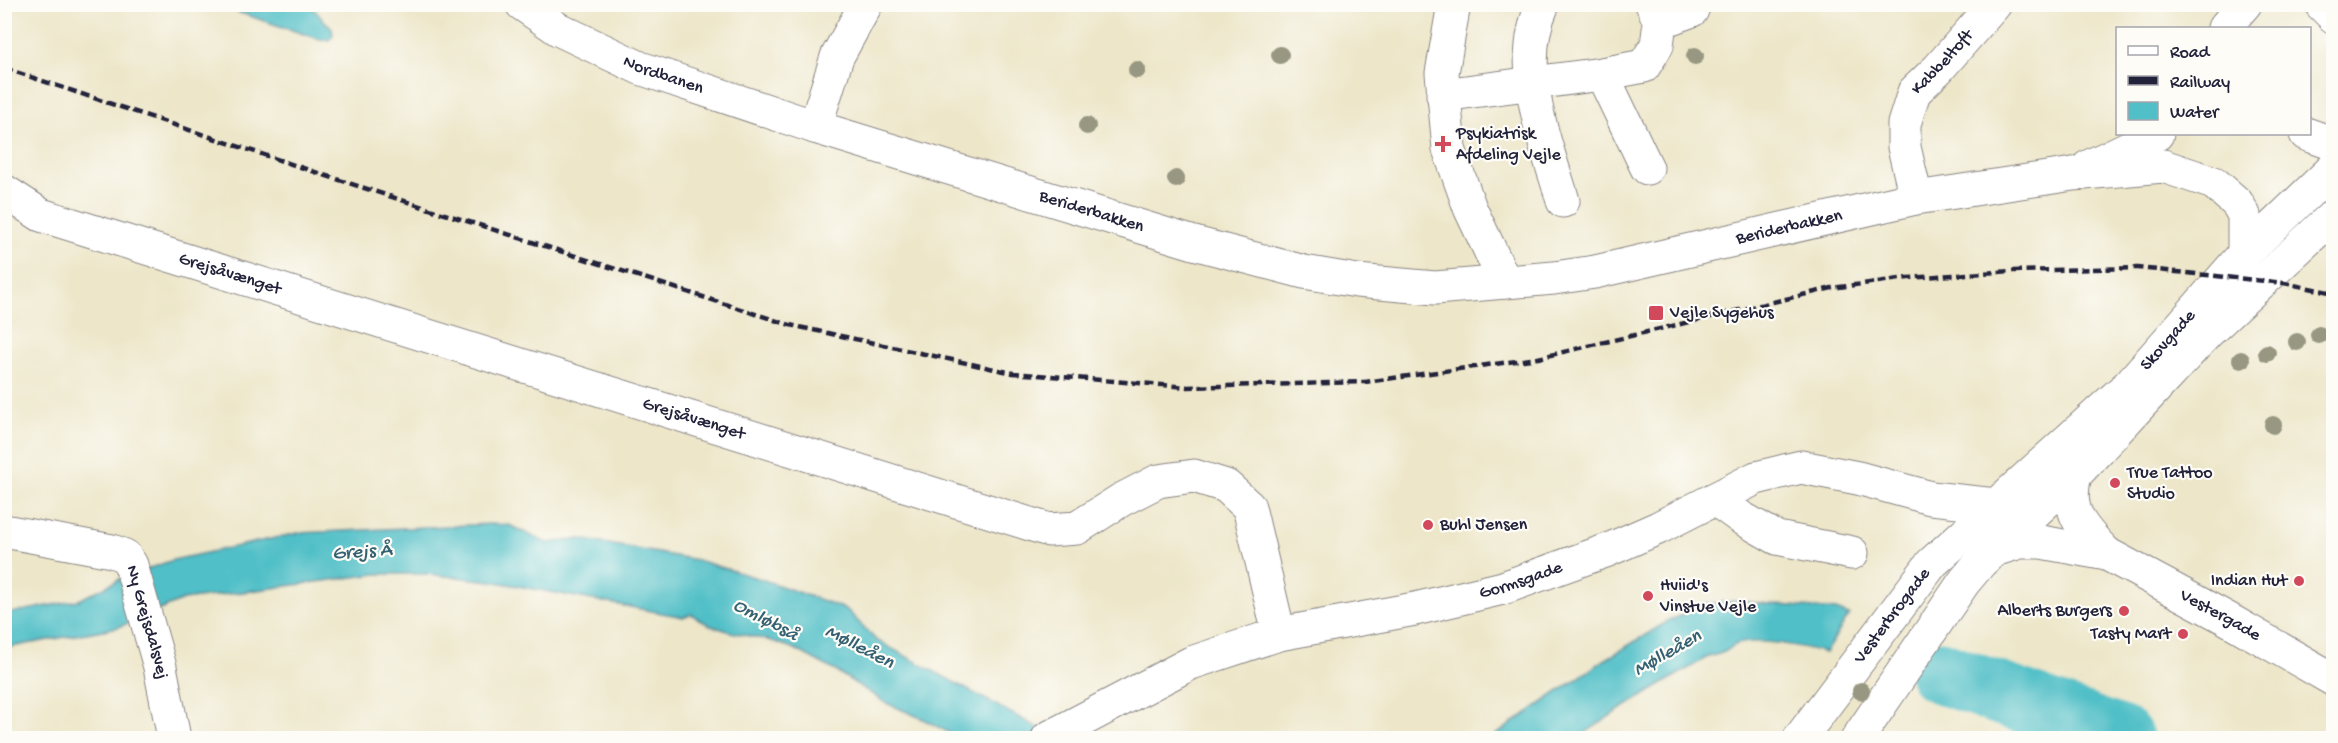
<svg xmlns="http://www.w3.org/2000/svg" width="2338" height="743" font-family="'Gochi Hand',sans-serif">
<rect width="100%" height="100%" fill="#fdfcf7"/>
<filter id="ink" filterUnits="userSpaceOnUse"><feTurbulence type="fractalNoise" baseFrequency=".0167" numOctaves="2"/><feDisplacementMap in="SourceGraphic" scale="12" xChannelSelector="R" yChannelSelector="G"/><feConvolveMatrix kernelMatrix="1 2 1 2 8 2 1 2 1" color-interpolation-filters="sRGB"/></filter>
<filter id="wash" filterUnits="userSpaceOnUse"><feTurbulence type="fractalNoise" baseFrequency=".008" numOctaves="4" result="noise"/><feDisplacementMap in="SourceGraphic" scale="24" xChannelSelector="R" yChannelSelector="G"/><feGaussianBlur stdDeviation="1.35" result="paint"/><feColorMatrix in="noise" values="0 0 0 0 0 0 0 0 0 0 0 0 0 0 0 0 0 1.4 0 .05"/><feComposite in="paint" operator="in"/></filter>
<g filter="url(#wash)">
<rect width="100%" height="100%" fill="#ede6c9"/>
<!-- water -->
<g fill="#51bfc7" stroke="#3a7081" stroke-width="1.5">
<path d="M216,5H310L332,29L333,35L329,40L319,39Z"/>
<path d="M492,524L509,525L547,543L581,539L697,560L761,579L832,604L847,610L876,640L1057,738H959L921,718L886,703L836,671L795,649L772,641L731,632L709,625L691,614L683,617L491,581L427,574H376L183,600L119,627L5,648V614L79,600L122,578L173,560L298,533Z"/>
<path d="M1736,601L1836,610L1849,615L1825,653C1801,646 1762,638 1737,644C1733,645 1730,649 1726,651C1719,655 1711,655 1704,659L1616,712L1578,738H1491L1603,661L1665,623L1704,604Z"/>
</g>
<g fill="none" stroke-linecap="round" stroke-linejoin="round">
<!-- river -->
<path stroke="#51bfc7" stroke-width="63" d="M1940,672L2122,738"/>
</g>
</g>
<g filter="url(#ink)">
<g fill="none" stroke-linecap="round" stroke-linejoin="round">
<!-- minor casing -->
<g stroke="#888482" stroke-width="35">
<g id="minor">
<path id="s1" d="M522,4L558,29L640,68L815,127"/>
<path id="s2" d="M866,4L837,57L815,127L1194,243L1304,272L1357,281L1435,288L1554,278L1595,272L1916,198L2073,174L2163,166L2214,183L2237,203L2244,215V254"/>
<path d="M1454,4L1442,73L1449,149L1470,208L1505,282"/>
<path d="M1543,4C1514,66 1545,140 1563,201"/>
<path d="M2321,4L2334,17"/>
<path d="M1660,22L1692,10L1694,4"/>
<path d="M2224,28L2245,4"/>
<path d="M1602,74L1647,168"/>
<path d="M1443,95L1602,74L1644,66L1657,45L1660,22L1652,4"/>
<path d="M2306,134L2334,144"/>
<path d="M2088,167L2157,134"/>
<path id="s3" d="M4,191L41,215L1049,530L1077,528L1121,500L1158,481L1194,476L1226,486L1249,507L1279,634"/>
<path id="s4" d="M1916,198L1904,147V124L1914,92L1938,69L1995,4"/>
<path d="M2075,475C2065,513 2083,529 2107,554"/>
<path d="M1715,499L1740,517L1777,538L1852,553"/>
<path id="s5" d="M4,531L112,551L125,556L131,565L160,667L174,738"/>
<path id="s6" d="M1994,550L2020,542H2041L2107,554L2226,618L2334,680"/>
<path id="s7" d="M1048,738L1191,663L1279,634L1415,609L1503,588L1608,550L1658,528L1756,478L1801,467L1858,478L1931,498L1996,505"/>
</g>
</g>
<!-- major casing -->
<g stroke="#888482" stroke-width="35">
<g id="major">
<path id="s8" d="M1800,738L1932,563L2129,385L2244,254L2334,168"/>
<path d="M1858,738L1964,582L1980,563L2075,475L2207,333L2334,215"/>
</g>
</g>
<!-- minor -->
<use href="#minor" stroke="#fff" stroke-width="33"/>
<!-- major -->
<use href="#major" stroke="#fff" stroke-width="33"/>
<!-- rail -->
<path stroke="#22223b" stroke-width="4.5" stroke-dasharray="9 4.5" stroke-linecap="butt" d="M4,68L330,177L790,325L1013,373L1188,387L1365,382L1538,358L1832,288L1908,278L2013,271L2138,268L2284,283L2334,293"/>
</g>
<!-- trees -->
<g fill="#989882">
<circle cx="1280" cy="55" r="9"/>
<circle cx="1695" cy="56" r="9"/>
<circle cx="1137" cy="70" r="9"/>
<circle cx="1087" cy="126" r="9"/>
<circle cx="1176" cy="179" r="9"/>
<circle cx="2319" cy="335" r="9"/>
<circle cx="2297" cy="342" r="9"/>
<circle cx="2267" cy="353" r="9"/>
<circle cx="2241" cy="360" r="9"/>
<circle cx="2273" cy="425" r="9"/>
<circle cx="1861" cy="691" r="9"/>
</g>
</g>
<!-- markers -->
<g fill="#d1495b" stroke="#fdfcf7" stroke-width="2">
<path d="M1440 135h6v6h6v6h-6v6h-6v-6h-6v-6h6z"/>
<rect x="1648" y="305" width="16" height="16" rx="3"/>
<circle cx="2115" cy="483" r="6"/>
<circle cx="1428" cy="525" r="6"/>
<circle cx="2299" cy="581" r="6"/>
<circle cx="1648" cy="596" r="6"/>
<circle cx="2124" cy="611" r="6"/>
<circle cx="2183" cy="634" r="6"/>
</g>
<g text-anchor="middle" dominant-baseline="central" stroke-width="4.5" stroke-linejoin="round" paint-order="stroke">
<!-- street labels -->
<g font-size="18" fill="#22223b" stroke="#fdfcf7">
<text stroke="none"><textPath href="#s4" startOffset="150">Kabbeltoft</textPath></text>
<text stroke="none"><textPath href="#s1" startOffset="159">Nordbanen</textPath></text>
<text stroke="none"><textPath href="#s2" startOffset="423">Beriderbakken</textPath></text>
<text stroke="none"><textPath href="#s2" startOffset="1136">Beriderbakken</textPath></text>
<text stroke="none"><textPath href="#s3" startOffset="242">Grejsåvænget</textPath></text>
<text stroke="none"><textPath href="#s8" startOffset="544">Skovgade</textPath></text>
<text stroke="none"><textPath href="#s3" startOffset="728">Grejsåvænget</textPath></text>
<text stroke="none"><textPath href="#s7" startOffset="502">Gormsgade</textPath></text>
<text stroke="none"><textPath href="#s8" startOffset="153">Vesterbrogade</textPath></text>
<text stroke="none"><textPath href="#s6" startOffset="244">Vestergade</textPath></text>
<text stroke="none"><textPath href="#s5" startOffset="194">Ny Grejsdalsvej</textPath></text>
</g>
<!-- poi labels -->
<g font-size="18" fill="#22223b" stroke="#fdfcf7" text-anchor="start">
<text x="1456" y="134">Psykiatrisk<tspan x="1456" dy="21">Afdeling Vejle</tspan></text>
<text x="1670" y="313">Vejle Sygehus</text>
<text x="2127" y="473">True Tattoo<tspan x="2127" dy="21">Studio</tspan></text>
<text x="1440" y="525">Buhl Jensen</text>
<text x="2287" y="581" text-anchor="end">Indian Hut</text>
<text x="1660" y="586">Hviid's<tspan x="1660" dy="21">Vinstue Vejle</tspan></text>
<text x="2112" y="611" text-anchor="end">Alberts Burgers</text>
<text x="2171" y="634" text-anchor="end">Tasty Mart</text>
</g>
<!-- water labels -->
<g font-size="20" font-style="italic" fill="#356173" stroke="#fdfcf7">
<text transform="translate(362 553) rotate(-4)">Grejs Å</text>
<text transform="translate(765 621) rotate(28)">Omløbså</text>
<text transform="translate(859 648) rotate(27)">Mølleåen</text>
<text transform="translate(1668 654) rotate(-30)">Mølleåen</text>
</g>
</g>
<!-- margin -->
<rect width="2338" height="743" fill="none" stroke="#fdfcf7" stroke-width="24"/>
<!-- legend -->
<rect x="2116" y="27" width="195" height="108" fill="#fdfcf7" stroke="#a5a5ac" stroke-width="1.5"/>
<rect x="2128" y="46" width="30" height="9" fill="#ffffff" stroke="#a5a5ac" stroke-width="1.5"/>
<text x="2170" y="57" font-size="18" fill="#22223b">Road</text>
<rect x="2128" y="76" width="30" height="9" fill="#22223b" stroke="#a5a5ac" stroke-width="1.5"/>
<text x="2170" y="87" font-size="18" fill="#22223b">Railway</text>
<rect x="2128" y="102" width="30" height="18" fill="#51bfc7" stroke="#a5a5ac" stroke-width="1.5"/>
<text x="2170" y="117" font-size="18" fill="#22223b">Water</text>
</svg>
